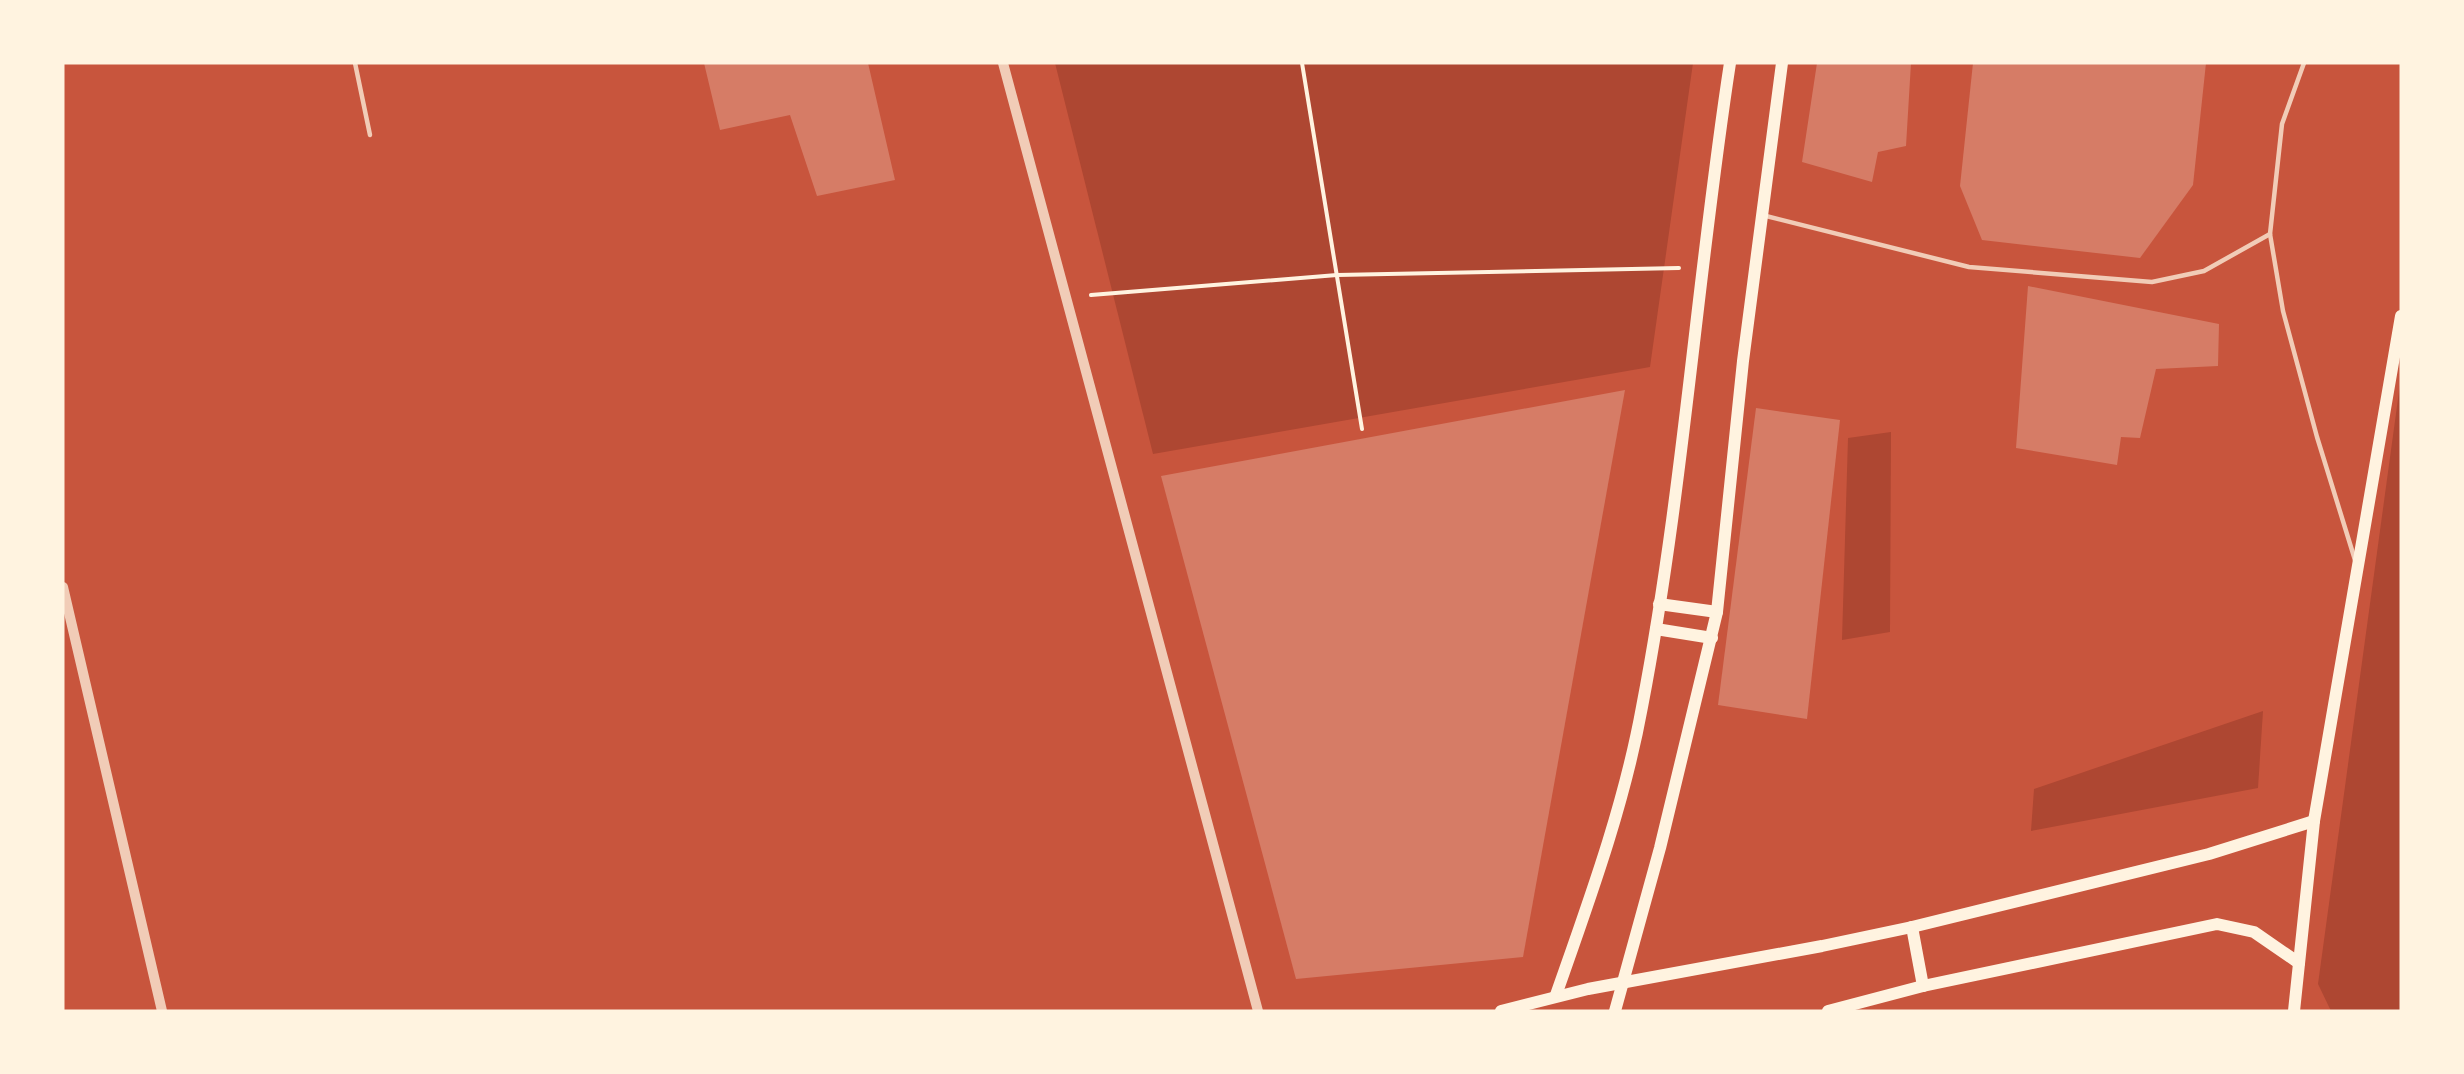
<svg xmlns="http://www.w3.org/2000/svg" width="2464" height="1074" font-family="'Roboto Condensed',sans-serif">
<rect width="100%" height="100%" fill="#c8553d"/>
<!-- green -->
<g fill="#ae4732">
<path d="M1055,63H1693L1650,367L1153,454Z"/>
<path d="M2401,377V1011H2331L2318,984Z"/>
<path d="M1891,432L1890,632L1842,640L1848,438Z"/>
<path d="M2263,711L2258,788L2031,831L2034,789Z"/>
</g>
<!-- building -->
<g fill="#d67c66">
<path d="M704,63H868L895,180L817,196L790,115L720,130Z"/>
<path d="M1817,63H1911L1906,146L1878,152L1872,182L1802,162Z"/>
<path d="M1973,63H2206L2193,185L2140,258L1982,240L1960,186Z"/>
<path d="M2028,286L2219,324L2218,366L2156,369L2140,438L2121,437L2117,465L2016,448Z"/>
<path d="M1625,390L1523,957L1296,979L1161,476Z"/>
<path d="M1756,408L1840,420L1807,719L1718,705Z"/>
</g>
<g fill="none" stroke-linecap="round" stroke-linejoin="round">
<!-- path -->
<g stroke="#fff3e0" stroke-width="4">
<path d="M1302,63L1362,429"/>
<path d="M1091,295L1337,275L1679,268"/>
</g>
<!-- service -->
<g stroke="#f1ccb7" stroke-width="4.5">
<path d="M355,63L370,135"/>
<path d="M2304,63L2282,124L2270,234L2283,311L2317,437L2355,560"/>
<path d="M1762,215L1969,267L2152,282L2204,271L2270,234"/>
</g>
<!-- tertiary -->
<g stroke="#f1ccb7" stroke-width="10">
<path d="M1003,63L1258,1011"/>
<path d="M63,587L162,1011"/>
</g>
<!-- secondary -->
<g stroke="#fff3e0" stroke-width="12">
<path d="M1659,604L1717,612"/>
<path d="M1656,629L1712,638"/>
<path d="M1912,927L1923,986"/>
<path d="M1556,995C1589,901 1624,806 1642,707C1683,494 1697,277 1730,63"/>
<path d="M1501,1011L1588,989L1822,946L1912,927L2209,854L2314,821"/>
<path d="M1615,1011L1660,848L1717,612L1743,361L1782,63"/>
<path d="M1828,1011L1923,986L2217,924L2254,932L2299,963"/>
<path d="M2294,1011L2314,821L2401,316"/>
</g>
</g>
<!-- border -->
<rect width="2464" height="1074" fill="none" stroke="#fff3e0" stroke-width="129"/>
</svg>
